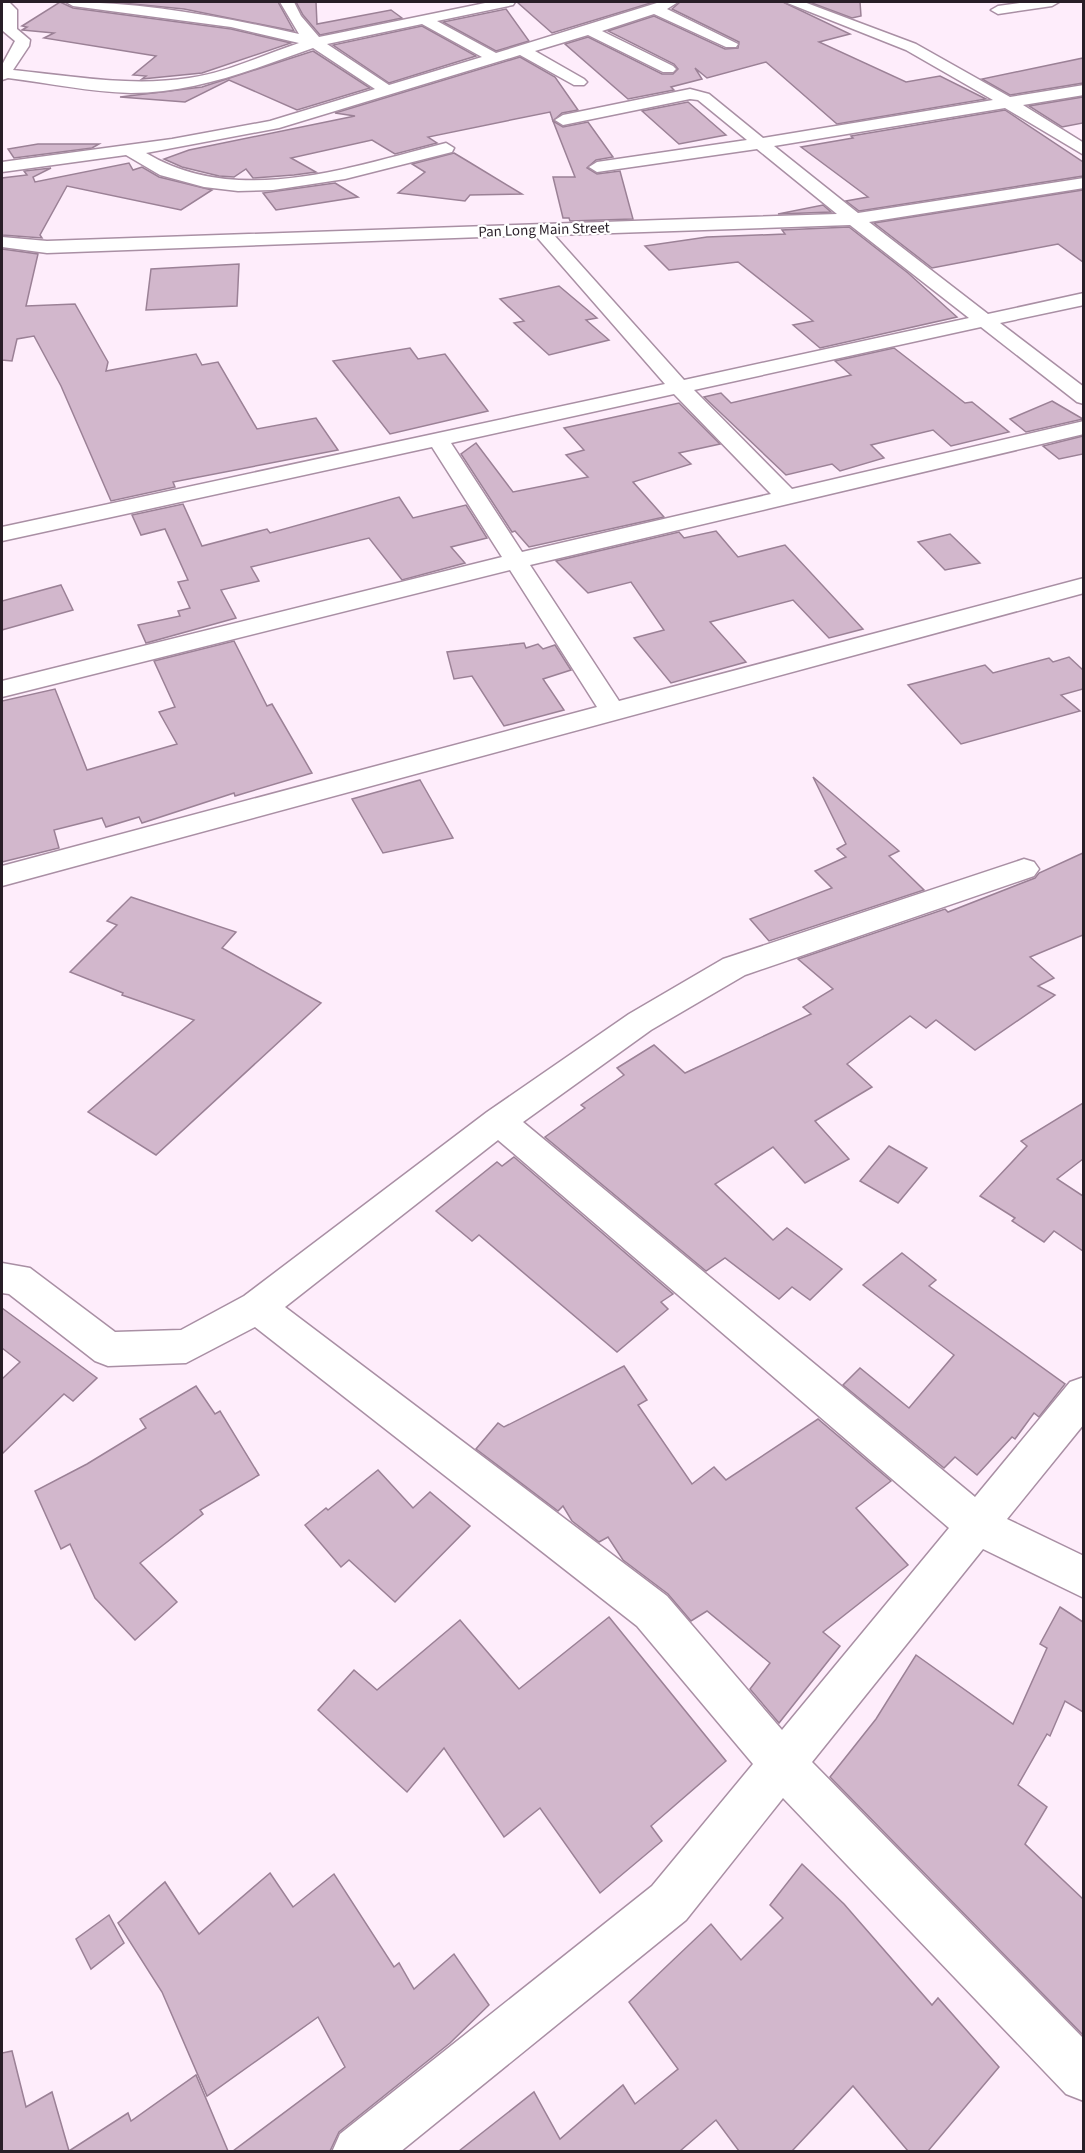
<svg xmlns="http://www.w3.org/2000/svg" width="1085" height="2153" font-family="'Source Sans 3',sans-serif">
<rect width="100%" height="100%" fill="#feedfb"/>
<!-- building -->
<g fill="#d2b7cc" stroke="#9b8196" stroke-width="1.5">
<path d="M60,2L73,8L231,29L291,43L202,73L142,79L146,76L133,75L156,56L44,38L54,33L22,30L27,27L22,26Z"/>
<path d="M112,2H278L294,31L184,9Z"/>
<path d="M296,2H316L317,24L391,10L402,18L320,35L303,15Z"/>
<path d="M517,2H654L552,33Z"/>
<path d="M680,2H783L850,34L819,42L906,82L940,76L986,99L837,124L766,62L707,78L695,68L702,79L671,87L674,90L628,99L565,44L588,37L662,74H673L678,69L674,64L608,31L654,16L725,49L738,48L739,42L672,9Z"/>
<path d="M809,2H860L861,16L852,18Z"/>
<path d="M506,9L529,41L496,51L443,22Z"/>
<path d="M422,26L476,56L389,83L333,45Z"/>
<path d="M313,51L370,88L297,110L229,80L185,102L120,97L202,87Z"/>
<path d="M520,57L555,77L578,110L562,113L553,121L550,112L428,137L437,143L395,154L372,140L291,158L316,172L294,175L253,178L246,169L234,177L219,176L182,167L164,159L189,150L355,116L335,113Z"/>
<path d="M1083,58V83L1010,95L982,79Z"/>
<path d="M1083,97V123L1062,127L1029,106Z"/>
<path d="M688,102L726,135L679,144L642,111Z"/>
<path d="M1005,110L1083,162V176L859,211L846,201L868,197L801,147L853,138L851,136Z"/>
<path d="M553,121L563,127L588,122L613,157L596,160L587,168L597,174L620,171L633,219L570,221L569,218H563L553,177H575Z"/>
<path d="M38,144H99L92,148L14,158L8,149Z"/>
<path d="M454,153L469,162L522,194L470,195L465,201L398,193L425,172L412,164Z"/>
<path d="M129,163L133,170L142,167L159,177L212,190L181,210L67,186L40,235L42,238L2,235V178L27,175L24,171L51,168L33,177L35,182Z"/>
<path d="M335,183L358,197L276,210L263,193Z"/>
<path d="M1083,190V262L1058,244L932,268L874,223Z"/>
<path d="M823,205L831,212L778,214Z"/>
<path d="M849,227L908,273L957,317L820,348L793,325L813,321L738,262L669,270L645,246L707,237L785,234L782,230Z"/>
<path d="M2,249L38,254L26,306L75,304L108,362L106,371L196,354L202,365L218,362L257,429L316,418L338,450L173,482L175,487L111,501L61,386L34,336L17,339L12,361L2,360Z"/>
<path d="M239,264L237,306L146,310L151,269Z"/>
<path d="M559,286L597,318L586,320L609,340L549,355L514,323L524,321L500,299Z"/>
<path d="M410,348L418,359L445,354L488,411L390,434L333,361Z"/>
<path d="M894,348L965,403L972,402L1009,432L951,446L933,430L871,445L884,458L840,471L832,464L786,475L704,397L721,393L731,403L851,375L835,361Z"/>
<path d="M1052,401L1083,419L1026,432L1010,419Z"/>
<path d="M679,403L720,444L679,453L691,464L633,482L664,517L529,547L515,531L512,532L461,454L476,443L513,492L588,477L566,455L584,450L564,428Z"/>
<path d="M1083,436V454L1059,459L1043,446Z"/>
<path d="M399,497L413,518L466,505L487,538L451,547L465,563L402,580L369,538L251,567L259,581L221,590L236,618L146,643L138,625L180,616L178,611L190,608L178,582L188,580L165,529L141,535L132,515L183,504L202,546L267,529L270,533Z"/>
<path d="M716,531L738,557L785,545L863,629L829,638L793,600L710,622L746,662L671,683L634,638L664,630L631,582L588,593L556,561L679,532L684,538Z"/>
<path d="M950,534L980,563L945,570L918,542Z"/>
<path d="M61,585L73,610L2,630V601Z"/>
<path d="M234,641L267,706L272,704L312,773L235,796L234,793L142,823L139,817L106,827L102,818L54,830L59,848L2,862V701L55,689L87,770L177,744L159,712L175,707L154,661Z"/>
<path d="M524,643L526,648L538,644L543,649L555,645L571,670L543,679L564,710L504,726L472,676L454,679L447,652Z"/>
<path d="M1069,657L1083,670V689L1061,695L1080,711L961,744L908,685L985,665L993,673L1049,658L1053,662Z"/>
<path d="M813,777L899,851L889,856L924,890L769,941L750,919L832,888L815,871L846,857L837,849L846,844Z"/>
<path d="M420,780L453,838L383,853L352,799Z"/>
<path d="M1083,853V935L1030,957L1054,978L1038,986L1055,995L975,1050L936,1020L926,1028L910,1016L847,1064L872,1087L815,1121L849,1159L805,1183L773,1147L715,1184L773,1240L787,1228L842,1269L810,1300L792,1287L779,1299L725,1258L706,1271L545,1137L585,1108L581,1105L624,1075L617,1068L654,1045L685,1073L811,1014L803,1007L833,989L798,959L945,909L948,912L1035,878L1039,873Z"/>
<path d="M131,897L236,932L222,948L321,1003L156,1155L88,1112L194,1020L122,995L123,993L70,972L117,925L107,921Z"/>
<path d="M1083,1103V1159L1057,1179L1083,1196V1251L1054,1231L1044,1242L1012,1221L1015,1218L980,1196L1027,1146L1021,1141Z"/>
<path d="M889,1146L927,1168L898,1203L860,1181Z"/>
<path d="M514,1157L673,1294L661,1302L668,1309L617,1352L479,1235L472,1241L436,1211L497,1162L502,1166Z"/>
<path d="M902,1253L936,1280L929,1286L1065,1384L1039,1417L1034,1413L1015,1439L1012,1437L977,1475L955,1457L944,1468L843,1385L860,1368L909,1408L954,1355L863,1285Z"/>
<path d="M2,1308L97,1378L73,1401L64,1394L2,1454V1379L20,1362L2,1348Z"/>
<path d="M624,1366L647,1400L638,1405L692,1484L714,1467L726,1480L818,1419L891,1481L856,1508L908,1565L823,1632L840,1646L779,1723L750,1689L770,1663L707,1611L691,1621L668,1594L623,1560L608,1537L599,1542L572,1521L563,1506L558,1511L476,1449L498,1423L504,1427Z"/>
<path d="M196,1386L215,1414L220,1411L259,1475L200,1510L203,1514L140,1563L177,1602L135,1640L95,1598L70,1544L61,1549L35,1491L87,1464L146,1428L140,1419Z"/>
<path d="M378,1470L413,1508L430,1492L470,1526L395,1602L349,1560L341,1567L305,1525L326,1508L328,1510Z"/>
<path d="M1060,1607L1083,1622V1712L1065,1701L1050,1736L1047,1734L1018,1785L1047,1807L1025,1844L1083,1899V2035L830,1777L876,1719L916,1655L1013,1724L1047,1648L1040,1644Z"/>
<path d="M609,1617L726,1761L651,1826L662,1841L600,1893L540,1808L504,1837L444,1748L407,1792L318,1710L354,1670L377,1690L460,1620L519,1689Z"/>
<path d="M802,1864L844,1904L932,2005L938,1998L999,2067L928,2151H908L853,2086L792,2151H739L716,2120L680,2151H459L534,2092L560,2139L623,2085L635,2104L678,2069L629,2002L711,1924L741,1960L783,1918L770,1905Z"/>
<path d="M270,1873L293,1907L334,1874L394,1967L399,1963L414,1989L454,1954L489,2005L450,2043L339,2132L330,2151H233L345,2067L318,2017L207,2096L162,1992L118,1923L165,1882L199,1934Z"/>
<path d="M109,1915L124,1943L91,1969L76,1939Z"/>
<path d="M12,2051L26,2107L52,2092L69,2151L128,2113L131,2121L196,2075L228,2151H2V2053Z"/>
</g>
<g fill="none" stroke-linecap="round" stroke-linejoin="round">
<!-- minor casing -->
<g stroke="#a98fa4" stroke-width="3">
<g id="minor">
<path d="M2,2H9L17,10V29L30,40L29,46L13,70C72,76 130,87 189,78C226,73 263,55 299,43L231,27L73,6L66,2C144,2 223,17 299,34L280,2H294L301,16L319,37L490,2H515L513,5L437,21L496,53L660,2H678L667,9L738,44L736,47H726L654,14L602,31L673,66L676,69L673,72H663L588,35L535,51L584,79L587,82L584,85H574L520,55L279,128L146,153C238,208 350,167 446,143L454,148L452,152L345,179L273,190L238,191L204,187L160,175L126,155L2,172V162L172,139L270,121L375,89L313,48C254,69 195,93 131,93C90,92 48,83 8,78L2,80V65L15,41L3,31ZM422,24L482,57L389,85L327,44Z"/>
<path d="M785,2H804L916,44L1010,97L1084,85V95L1023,105L1084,143V155L1005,108L774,146L858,213L1084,178V188L869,222L988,314L1084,293V305L1000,323L1084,387V404L1077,402L981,327L694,390L792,489L1084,421V434L530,565L619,701L1084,578V593L2,886V866L597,707L510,570L2,697V681L502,557L432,447L2,541V527L665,384L535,235L47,253L2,247V237L47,241L837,214L757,149L597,172L589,167L597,162L747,140L698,100L690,99L563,125L555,120L563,115L690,89L709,94L763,138L993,100L906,50ZM850,225L969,318L684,380L554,235ZM674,394L771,494L522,552L451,443Z"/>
<path d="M1027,2H1059L1052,6L998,14L991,10L998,6Z"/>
<path d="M1024,859L1034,862L1039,869L1034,876L745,975L651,1030L523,1122L975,1497L1070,1382L1084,1377V1424L1007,1519L1084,1556V1598L983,1549L812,1762L1084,2039V2101L1066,2094L783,1798L686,1920L400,2152H332L340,2134L652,1886L753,1764L637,1626L255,1327L186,1363L108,1366L95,1361L9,1294L2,1293V1263L30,1268L115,1332L181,1330L244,1296L487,1112L629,1014L723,959ZM498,1140L949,1528L782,1730L667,1596L285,1307Z"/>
</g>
</g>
<!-- minor -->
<use href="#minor" fill="#fff" fill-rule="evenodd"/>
</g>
<g text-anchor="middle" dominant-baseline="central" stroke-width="4.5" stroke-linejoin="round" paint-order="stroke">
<!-- far-street labels -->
<g font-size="15" fill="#281e27" stroke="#fff">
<text transform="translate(544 230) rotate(-2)">Pan Long Main Street</text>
</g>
</g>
<!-- border -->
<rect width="1085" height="2153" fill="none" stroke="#281e27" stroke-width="6"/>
</svg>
